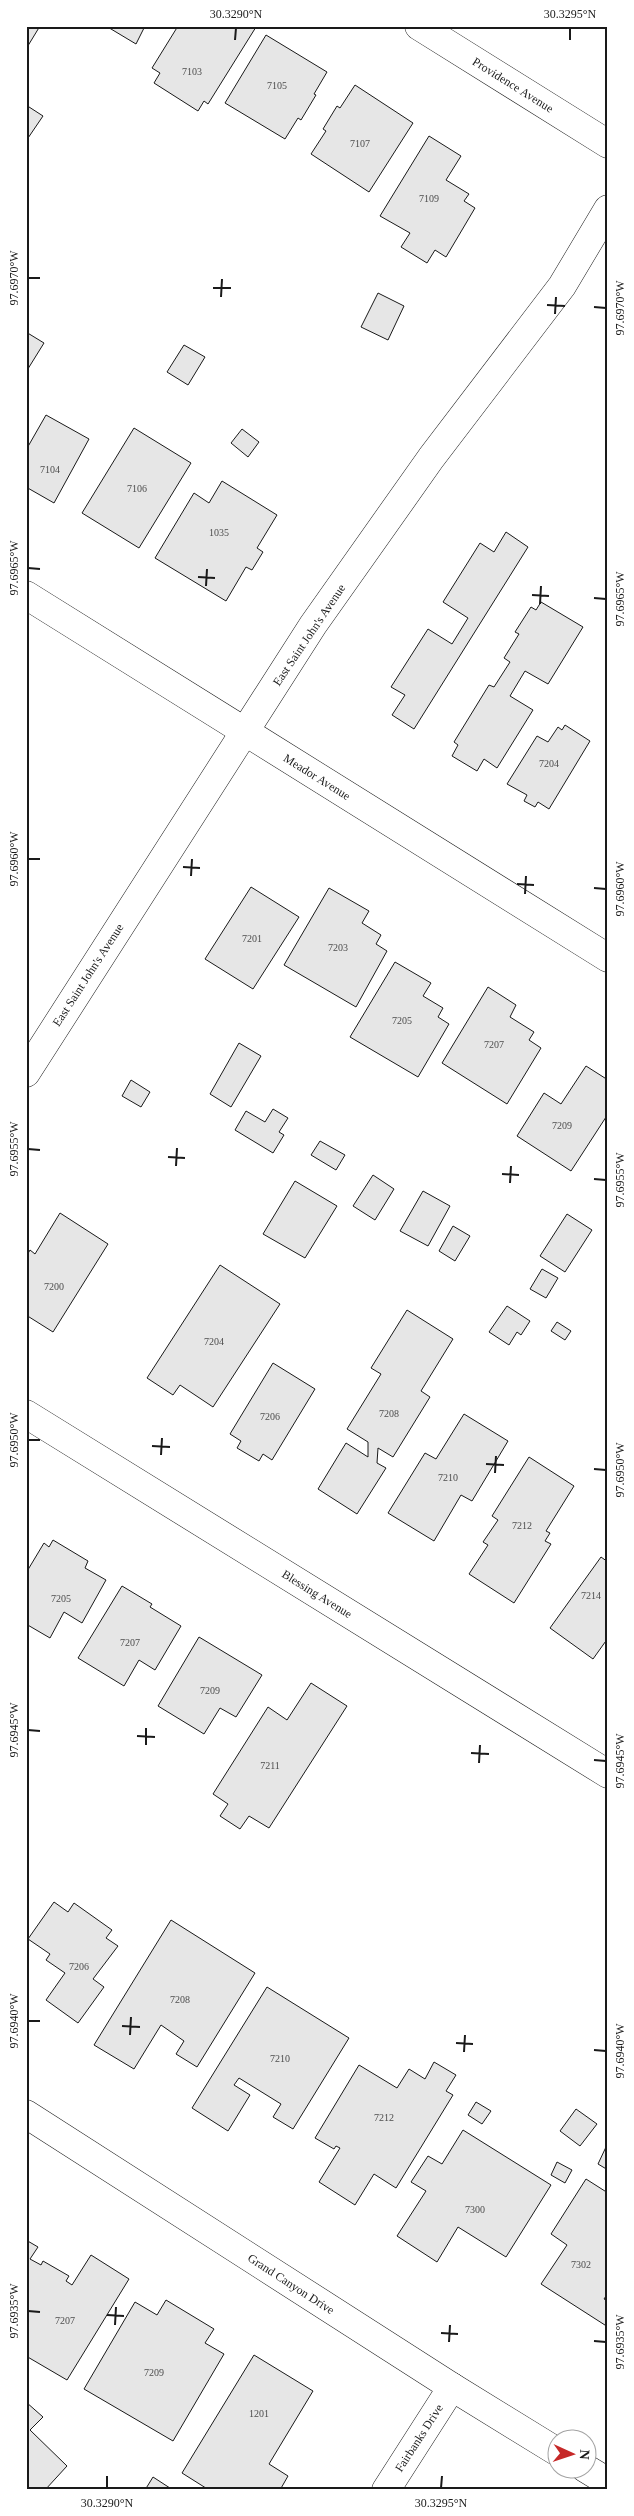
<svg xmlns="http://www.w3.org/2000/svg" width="634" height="2516" font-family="Georgia,serif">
<rect width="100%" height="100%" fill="#fff"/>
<!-- building -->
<g fill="#e6e6e6" stroke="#1a1a1a">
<path d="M26,26H40L26,49Z"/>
<path d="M106,26H145L136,44Z"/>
<path d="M178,26L256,27L208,104L204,101L198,111L154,83L160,73L152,68Z"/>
<path d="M266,35L327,72L314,94L316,95L301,120L298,118L285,139L225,103Z"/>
<path d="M355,85L413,123L369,192L311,154L326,131L323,129L337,106L340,108Z"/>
<path d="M26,105L43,116L26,141Z"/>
<path d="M429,136L461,156L446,180L469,194L464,201L475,208L446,257L435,250L427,263L401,247L410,233L380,216Z"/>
<path d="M378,293L404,306L388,340L361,327Z"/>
<path d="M26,332L44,343L26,372Z"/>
<path d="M184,345L205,357L188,385L167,372Z"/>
<path d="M46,415L89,439L54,503L26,487V450Z"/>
<path d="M134,428L191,463L139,548L82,513Z"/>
<path d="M242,429L259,442L248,457L231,443Z"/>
<path d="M222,481L277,515L257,548L263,552L252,570L246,567L226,601L155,558L194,493L209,503Z"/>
<path d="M506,532L528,547L414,729L392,715L405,695L391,687L428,629L452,644L468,618L443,602L480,543L494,552Z"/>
<path d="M541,602L583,627L548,684L525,671L510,696L533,710L497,768L484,759L477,771L452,756L458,745L454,742L489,685L494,687L510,662L504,658L519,634L515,632L531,607L536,610Z"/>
<path d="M565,725L590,741L549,809L538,802L535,807L524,801L527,795L507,784L537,736L548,742L558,727L562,730Z"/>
<path d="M251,887L299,917L253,989L205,959Z"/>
<path d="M329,888L369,911L362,923L381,935L376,944L387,951L356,1007L284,965Z"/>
<path d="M395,962L431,983L423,996L443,1008L438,1017L449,1024L418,1077L350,1037Z"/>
<path d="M488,987L516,1005L510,1017L534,1032L529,1040L541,1048L507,1104L442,1063Z"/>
<path d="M239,1043L261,1056L231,1107L210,1094Z"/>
<path d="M586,1066L608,1080V1114L571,1171L517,1136L544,1093L561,1104Z"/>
<path d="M131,1080L150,1092L141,1107L122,1096Z"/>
<path d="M273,1109L288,1118L279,1132L284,1135L273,1153L235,1130L246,1111L265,1122Z"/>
<path d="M320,1141L345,1155L336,1170L311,1155Z"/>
<path d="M373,1175L394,1189L375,1220L353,1206Z"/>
<path d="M295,1181L337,1206L305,1258L263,1234Z"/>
<path d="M423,1191L450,1206L428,1246L400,1231Z"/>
<path d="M60,1213L108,1244L53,1332L26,1315V1257L30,1250L35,1254Z"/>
<path d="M567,1214L592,1230L565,1272L540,1256Z"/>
<path d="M453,1226L470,1236L455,1261L439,1251Z"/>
<path d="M220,1265L280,1304L213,1407L180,1385L173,1395L147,1378Z"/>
<path d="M542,1269L558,1278L546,1298L530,1289Z"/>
<path d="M507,1306L530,1321L521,1335L517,1332L509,1345L489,1332Z"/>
<path d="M407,1310L453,1339L421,1391L430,1397L393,1457L378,1448L377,1463L386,1468L357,1514L318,1489L346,1443L368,1457V1442L347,1429L381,1374L371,1368Z"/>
<path d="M557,1322L571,1331L565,1340L551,1331Z"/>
<path d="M273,1363L315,1389L272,1460L263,1454L259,1461L237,1448L241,1441L230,1434Z"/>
<path d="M464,1414L508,1441L472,1501L461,1495L434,1541L388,1513L425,1453L436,1459Z"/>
<path d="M529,1457L574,1486L546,1531L550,1533L545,1541L551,1544L514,1603L469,1574L488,1545L483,1542L498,1520L492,1516Z"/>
<path d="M53,1540L88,1561L85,1568L106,1580L82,1623L64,1612L50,1638L26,1624V1573L44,1543L49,1547Z"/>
<path d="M601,1557L608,1562V1638L593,1659L550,1628Z"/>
<path d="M122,1586L152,1604L150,1607L181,1626L155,1670L139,1660L124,1686L78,1658Z"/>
<path d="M199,1637L262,1675L236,1717L220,1708L204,1734L158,1706Z"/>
<path d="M311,1683L347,1706L269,1828L249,1816L240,1829L220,1816L228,1804L213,1794L268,1707L287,1720Z"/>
<path d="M54,1902L68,1912L74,1903L112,1930L106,1938L118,1946L93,1979L104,1987L78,2023L46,2000L65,1973L46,1960L50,1954L28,1939Z"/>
<path d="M171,1920L255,1973L197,2067L176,2054L184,2041L161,2025L134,2069L94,2045Z"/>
<path d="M267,1987L349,2038L293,2129L273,2117L281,2104L239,2078L234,2085L250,2095L228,2131L192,2108Z"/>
<path d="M434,2062L456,2075L446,2091L453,2095L396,2188L374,2174L355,2205L319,2182L340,2148L336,2146L334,2149L315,2138L359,2065L397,2088L409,2069L425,2079Z"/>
<path d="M476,2102L491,2111L482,2124L468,2115Z"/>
<path d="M576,2109L597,2124L580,2146L560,2131Z"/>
<path d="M463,2130L551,2185L506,2257L458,2227L437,2262L397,2236L426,2191L411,2182L428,2156L442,2164Z"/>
<path d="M606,2147L608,2148V2170L598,2164Z"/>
<path d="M557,2162L572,2170L565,2183L551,2175Z"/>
<path d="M586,2179L608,2193V2293L604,2299L608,2301V2327L541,2284L567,2245L551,2234Z"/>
<path d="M26,2240L38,2247L30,2259L41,2265L43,2261L69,2276L66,2281L72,2285L91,2255L129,2279L67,2380L26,2356Z"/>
<path d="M166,2300L214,2329L205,2343L224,2354L173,2441L84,2389L135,2302L157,2315Z"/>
<path d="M254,2355L313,2391L269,2464L288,2476L280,2490H209L182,2473Z"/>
<path d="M26,2402L43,2417L30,2430L67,2466L45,2490H26Z"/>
<path d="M153,2477L173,2490H145Z"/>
</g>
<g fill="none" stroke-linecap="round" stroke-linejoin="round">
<!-- minor casing -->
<g stroke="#1a1a1a" stroke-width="29">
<g id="minor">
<path d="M419,26L608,144"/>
<path d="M26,595L608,958"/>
<path d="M26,1414L608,1774"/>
<path d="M26,2114L452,2387L556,2451"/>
<path d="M585,2468L608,2482"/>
<path d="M386,2490L452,2387"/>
</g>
</g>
<!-- tertiary casing -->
<g stroke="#1a1a1a" stroke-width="29">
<path id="tertiary" d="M26,1073L313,625L431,458L562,286L608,209"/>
</g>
<!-- minor -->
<use href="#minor" stroke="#fff" stroke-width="28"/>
<!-- tertiary -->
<use href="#tertiary" stroke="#fff" stroke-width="28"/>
</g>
<!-- ticks -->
<path fill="none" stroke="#1a1a1a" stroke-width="2" d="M235,40L236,28M570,40V28M28,278H40M213,288H231M221,297L222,279M547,305L565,306M594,307L606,308M555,314L556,297M28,568L40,569M198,577L215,578M206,586L207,569M532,595L549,596M594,598L606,599M540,604L541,586M28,859H40M183,867L200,868M191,876L192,859M517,884L534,885M594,888L606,889M525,894L526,876M28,1149L40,1150M168,1157L185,1158M176,1166L177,1148M502,1174L519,1175M594,1179L606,1180M510,1183L511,1166M28,1440H40M152,1446L170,1447M161,1455L162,1438M486,1464L504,1465M594,1469L606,1470M495,1473L496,1456M28,1730L40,1731M137,1736L155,1737M146,1745V1728M471,1753L489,1754M594,1760L606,1761M479,1763L480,1745M28,2021H40M122,2026L140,2027M130,2035L131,2017M456,2043L473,2044M594,2050L606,2051M464,2052L465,2035M28,2311L40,2312M107,2315L124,2316M115,2325L116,2307M441,2333L458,2334M594,2341L606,2342M449,2342L450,2325M107,2488V2476M441,2488L442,2476"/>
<g text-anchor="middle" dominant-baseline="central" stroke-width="4" stroke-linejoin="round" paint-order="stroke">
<!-- number labels -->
<g font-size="10" fill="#4d4d4d">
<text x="192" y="71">7103</text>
<text x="277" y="85">7105</text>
<text x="360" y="143">7107</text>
<text x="429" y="198">7109</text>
<text x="50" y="469">7104</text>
<text x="137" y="488">7106</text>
<text x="219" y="532">1035</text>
<text x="549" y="763">7204</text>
<text x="252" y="938">7201</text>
<text x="338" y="947">7203</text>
<text x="402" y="1020">7205</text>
<text x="494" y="1044">7207</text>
<text x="562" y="1125">7209</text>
<text x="54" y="1286">7200</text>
<text x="214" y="1341">7204</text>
<text x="389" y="1413">7208</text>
<text x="270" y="1416">7206</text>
<text x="448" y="1477">7210</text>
<text x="522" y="1525">7212</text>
<text x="591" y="1595">7214</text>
<text x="61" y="1598">7205</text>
<text x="130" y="1642">7207</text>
<text x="210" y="1690">7209</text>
<text x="270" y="1765">7211</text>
<text x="79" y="1966">7206</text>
<text x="180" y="1999">7208</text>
<text x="280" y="2058">7210</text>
<text x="384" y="2117">7212</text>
<text x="475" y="2209">7300</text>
<text x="581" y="2264">7302</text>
<text x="65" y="2320">7207</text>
<text x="154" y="2372">7209</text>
<text x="259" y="2413">1201</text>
</g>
<!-- street labels -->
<g font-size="12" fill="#1a1a1a" stroke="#fff">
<text transform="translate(513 85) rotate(32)">Providence Avenue</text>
<text transform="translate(309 635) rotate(-56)">East Saint John's Avenue</text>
<text transform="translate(317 777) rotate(32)">Meador Avenue</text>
<text transform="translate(88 975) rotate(-57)">East Saint John's Avenue</text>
<text transform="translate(317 1594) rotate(32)">Blessing Avenue</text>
<text transform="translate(291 2284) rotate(33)">Grand Canyon Drive</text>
<text transform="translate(419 2438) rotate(-57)">Fairbanks Drive</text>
</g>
</g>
<!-- border -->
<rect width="634" height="2516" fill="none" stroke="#ffffff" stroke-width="55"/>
<!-- north arrow -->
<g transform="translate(572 2454) rotate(93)"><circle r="24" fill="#ffffff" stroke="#a3a3a3"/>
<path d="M0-4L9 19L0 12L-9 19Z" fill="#c62828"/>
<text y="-8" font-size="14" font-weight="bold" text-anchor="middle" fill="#1a1a1a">N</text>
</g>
<rect x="28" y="28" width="578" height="2460" fill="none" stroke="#1a1a1a" stroke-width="2"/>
<g font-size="12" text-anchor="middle" fill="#1a1a1a">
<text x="236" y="18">30.3290°N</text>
<text x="570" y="18">30.3295°N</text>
<text transform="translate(14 278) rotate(-90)" y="4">97.6970°W</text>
<text transform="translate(620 308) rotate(-90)" y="4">97.6970°W</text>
<text transform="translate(14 568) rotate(-90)" y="4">97.6965°W</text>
<text transform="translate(620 599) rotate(-90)" y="4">97.6965°W</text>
<text transform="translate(14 859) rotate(-90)" y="4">97.6960°W</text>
<text transform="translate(620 889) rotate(-90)" y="4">97.6960°W</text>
<text transform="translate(14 1149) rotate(-90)" y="4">97.6955°W</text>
<text transform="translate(620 1180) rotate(-90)" y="4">97.6955°W</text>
<text transform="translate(14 1440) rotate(-90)" y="4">97.6950°W</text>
<text transform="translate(620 1470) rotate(-90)" y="4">97.6950°W</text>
<text transform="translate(14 1730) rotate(-90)" y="4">97.6945°W</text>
<text transform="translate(620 1761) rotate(-90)" y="4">97.6945°W</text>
<text transform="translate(14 2021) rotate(-90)" y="4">97.6940°W</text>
<text transform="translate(620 2051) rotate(-90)" y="4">97.6940°W</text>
<text transform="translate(14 2311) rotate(-90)" y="4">97.6935°W</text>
<text transform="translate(620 2342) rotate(-90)" y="4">97.6935°W</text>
<text x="107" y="2507">30.3290°N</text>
<text x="441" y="2507">30.3295°N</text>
</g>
</svg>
